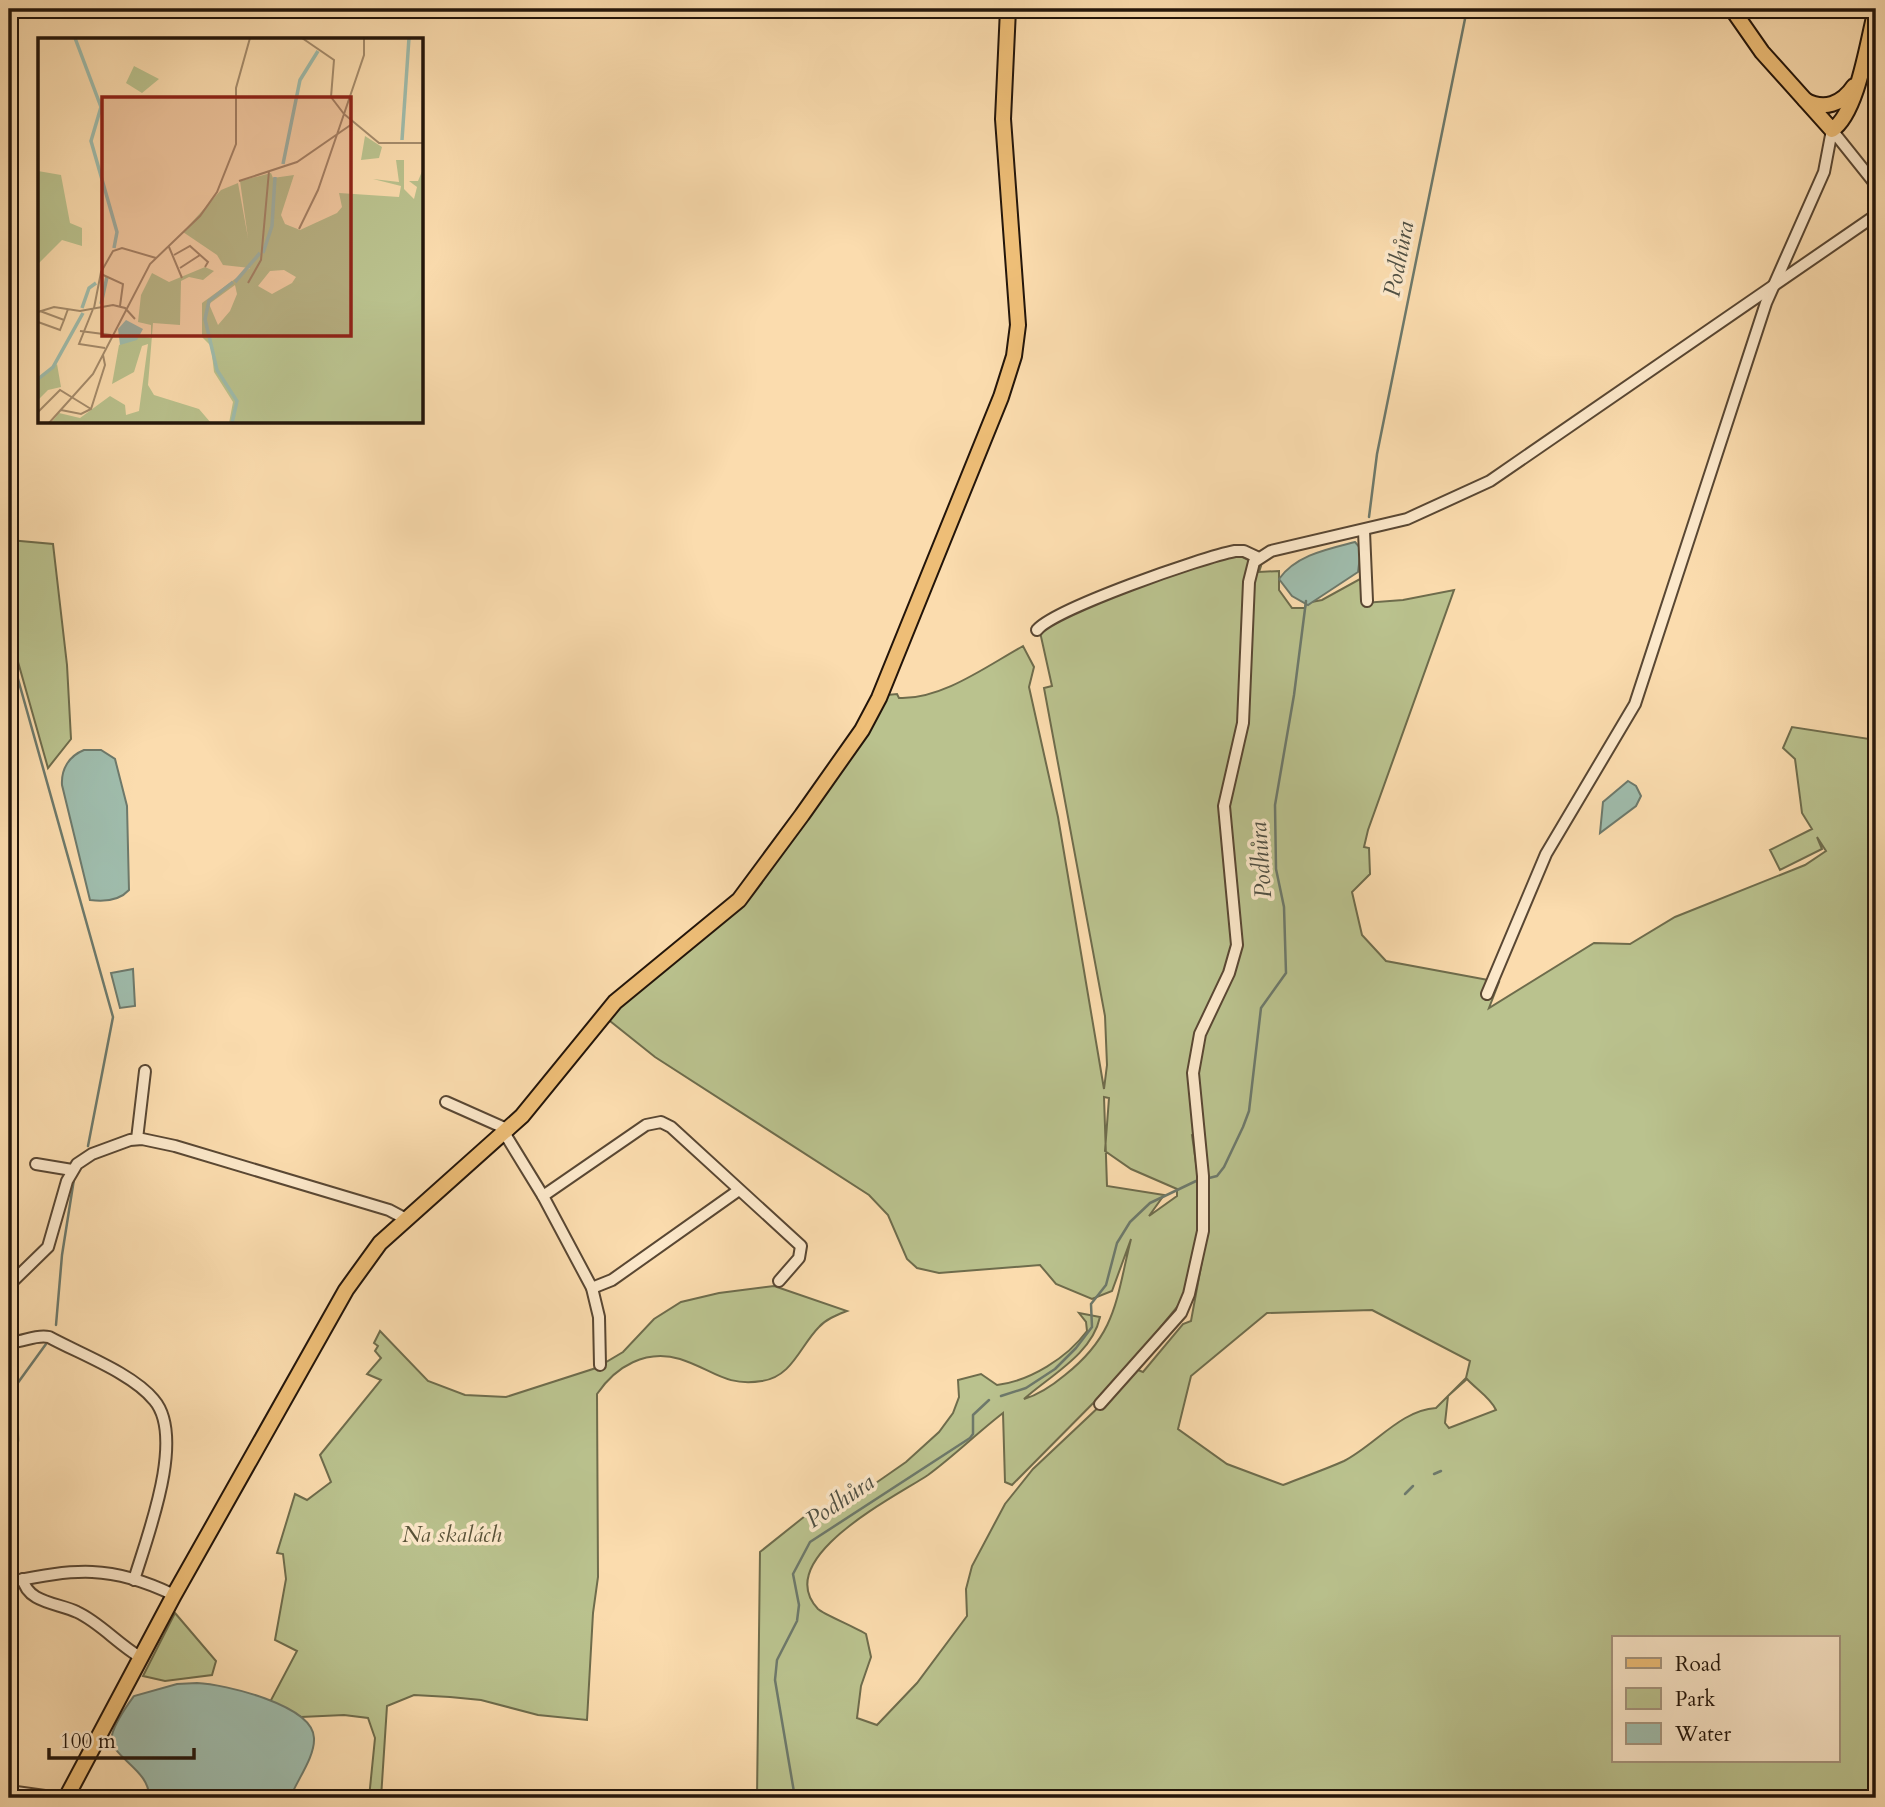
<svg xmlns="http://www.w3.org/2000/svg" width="1885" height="1807" font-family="Cardo,serif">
<rect width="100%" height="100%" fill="#fbdcae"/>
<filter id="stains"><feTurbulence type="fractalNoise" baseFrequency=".00286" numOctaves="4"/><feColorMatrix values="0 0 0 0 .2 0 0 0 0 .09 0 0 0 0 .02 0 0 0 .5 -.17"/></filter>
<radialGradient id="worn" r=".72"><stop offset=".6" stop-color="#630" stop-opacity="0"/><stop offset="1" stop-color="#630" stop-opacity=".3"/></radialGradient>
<!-- green -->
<g fill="#bac28e" stroke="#6e6c4c" stroke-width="2" fill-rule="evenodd">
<path d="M9,540L53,544L67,665L71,739L48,768L9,630Z"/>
<path d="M1236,554L1261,566L1259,572L1279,571V590L1292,608H1305L1306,603L1322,600L1360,579L1363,582L1364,603L1403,600L1454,590L1368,830L1364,847L1369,848L1370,874L1352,892L1362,935L1386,961L1499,982L1489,1008L1594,943L1630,944L1675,917L1805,865L1826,851L1817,837L1822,849L1780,870L1770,850L1812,829L1802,813L1795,759L1783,748L1792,727L1876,740V1798H849L839,1791L826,1790L818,1798H757L760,1552L805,1516L873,1485L906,1462L939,1432L953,1413L959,1397L958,1380L981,1374L997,1385C1030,1381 1067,1358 1087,1331L1086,1322L1079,1313L1100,1317C1092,1354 1051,1375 1024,1399C1038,1395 1053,1385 1065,1375C1117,1334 1116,1299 1131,1239L1112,1291L1092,1299L1056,1284L1040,1265L939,1273L917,1268L907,1259L888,1215L869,1195L655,1057L610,1021V1012L712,927L887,695L897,694L899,698C941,700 987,666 1023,646L1034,667L1029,687L1058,817L1104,1089L1107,1065L1105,1016L1044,688L1052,686L1040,632C1100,596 1168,574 1236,554ZM1104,1097L1109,1098L1105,1151L1131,1169L1177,1189V1196L1149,1216L1164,1195L1107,1186ZM1203,1133L1209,1223L1191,1321L1183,1324L1143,1372L1138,1370L1033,1469L1005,1504L972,1566L966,1589L967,1616L917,1683L877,1725L857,1718L861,1686L871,1657L866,1634C857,1628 823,1614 818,1609C770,1558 897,1496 928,1475C954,1456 977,1433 1003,1413L1005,1482L1012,1485L1123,1373L1182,1301L1203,1212L1192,1135ZM1372,1310L1470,1361L1466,1378L1436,1408C1401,1410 1375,1445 1344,1461C1324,1470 1303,1477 1283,1485L1227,1464L1178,1429L1191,1376L1267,1313ZM1467,1379C1476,1389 1491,1398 1496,1410L1449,1428L1445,1423L1448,1396ZM1614,1637H1838V1760H1614Z"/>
<path d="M774,1286L847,1311C837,1315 826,1319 819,1327C800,1346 792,1377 762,1381C725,1387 712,1369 680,1359C646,1349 616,1366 597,1394L598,1577L593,1613L587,1720L538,1715L481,1700L450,1697L414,1695L387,1706L381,1798H369L375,1738L368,1718L344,1715L301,1717L270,1702L297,1651L275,1640L286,1579L283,1554L277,1553L295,1494L307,1500L331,1482L320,1455L381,1380L367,1374L381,1358L375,1351L378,1346L374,1343L380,1331L428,1381L465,1395L506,1397L596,1368L623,1352L654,1319L681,1302L719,1293Z"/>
<path d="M175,1613L216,1661L212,1675L165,1681L143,1676Z"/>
</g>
<!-- water -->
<g fill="#9fbcac" stroke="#6d796b" stroke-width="2">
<path d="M1355,542L1361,549L1358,572L1314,601L1308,605L1292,596L1279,579C1296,555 1328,549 1355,542Z"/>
<path d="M84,750H101L115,759L127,806L129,890C119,901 105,902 90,900L62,785C61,769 69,756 84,750Z"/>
<path d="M1628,781L1636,786L1641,796L1636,806L1600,833L1603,802Z"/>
<path d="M133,969L135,1006L120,1008L111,973Z"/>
<path d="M197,1683C224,1684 313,1705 314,1738C315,1757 297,1780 290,1798H149C151,1769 107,1756 112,1735C115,1722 126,1707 134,1696L177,1684Z"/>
</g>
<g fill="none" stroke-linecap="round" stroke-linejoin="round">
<!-- stream -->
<g stroke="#6d796b" stroke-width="2.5">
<path d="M1369,517L1377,454L1467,9"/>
<path d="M9,647L113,1017L88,1146"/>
<path d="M1209,1178L1217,1176L1224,1167L1243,1127L1249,1111L1261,1008L1286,973L1284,907L1276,869L1275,805L1294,695L1306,601"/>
<path d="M56,1325L62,1255L74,1179"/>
<path d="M17,1384L46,1344"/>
<path d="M1001,1396L1026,1388L1055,1369L1076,1348L1092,1327L1091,1304L1106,1285L1117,1243L1130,1222L1150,1203L1196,1181"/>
<path d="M9,1462L18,1441L17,1408"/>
<path d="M1434,1474L1441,1471"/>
<path d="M1405,1494L1413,1486"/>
<path d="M795,1798L775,1680L777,1660L797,1621L799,1605L793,1574L810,1542L970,1438L973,1434V1415L989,1400"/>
</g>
<!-- minor casing -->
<g stroke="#594733" stroke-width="14">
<g id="minor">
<path d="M1832,130L1876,185"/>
<path d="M1364,531L1367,601"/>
<path d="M1037,630C1054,609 1203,557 1235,551H1244L1259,558"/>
<path d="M1487,994L1546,854L1635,704L1766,303L1824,172L1832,130"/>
<path d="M446,1102L509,1130"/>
<path d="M505,1134L543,1196L592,1288L599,1317L600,1365"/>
<path d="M137,1139L145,1071"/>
<path d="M36,1164L72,1170"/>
<path d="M543,1196L646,1125L661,1122L671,1127L801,1246L799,1258L779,1281"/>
<path d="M9,1285L48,1247L67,1181L77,1164L92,1154L130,1140L142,1139L175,1146L389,1210L406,1219"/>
<path d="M592,1288L612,1280L739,1190"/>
<path d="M9,1342C23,1343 34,1334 49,1337C80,1354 132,1373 154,1400C186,1437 147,1537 134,1580"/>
<path d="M1100,1404L1181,1313L1189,1294L1203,1231V1176L1193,1073L1200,1034L1229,973L1237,945L1224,806L1243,723L1249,582L1254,562L1271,551L1407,519L1490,481L1876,215"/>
<path d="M23,1579C27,1603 59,1603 77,1612C99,1622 118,1644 140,1657"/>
<path d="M9,1582C75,1569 110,1564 174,1595"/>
<path d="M9,1791L59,1798"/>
</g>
</g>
<!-- major casing -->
<g stroke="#23150a" stroke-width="18">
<g id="major">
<path d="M1732,9L1762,52L1832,130C1858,113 1868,39 1876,9"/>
<path d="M1805,100C1824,111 1842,104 1854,86"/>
<path d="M66,1798L174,1595L346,1290L380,1243L522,1116L615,1002L739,900L802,815L862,730L879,698L1001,397L1014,356L1018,325L1003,119L1008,9"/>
</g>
</g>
<!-- minor -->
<use href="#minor" stroke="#fce8ca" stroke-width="10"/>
<!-- major -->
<use href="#major" stroke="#eebe77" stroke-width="14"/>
</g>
<g text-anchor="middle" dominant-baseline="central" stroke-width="7" stroke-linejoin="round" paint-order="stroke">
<!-- park labels -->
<g font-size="23" font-style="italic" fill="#585238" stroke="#fce8ca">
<text x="452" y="1534">Na skalách</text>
</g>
<!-- water labels -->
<g font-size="24" font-style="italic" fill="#4e4f43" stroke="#fce8ca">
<text transform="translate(1399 259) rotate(-79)">Podhůra</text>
<text transform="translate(1261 860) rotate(-94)">Podhůra</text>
<text transform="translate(840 1501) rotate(-34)">Podhůra</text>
</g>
</g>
<!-- overview -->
<g transform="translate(38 38)">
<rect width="385" height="385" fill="#fbdcae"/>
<path d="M96,28L121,41L104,55L88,45ZM327,98L344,109L341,120L323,122ZM358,122H366V151L376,161L379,149L371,143H380L385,131V385H191L195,364L176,334L173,308L164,299V265L212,230L185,227L179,217L145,194L183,152L200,145L210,200L202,143L233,135L235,140L256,137L243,177L247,186L262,192L299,175L304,169L301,155L361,159L363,148L335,141L361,144ZM246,232L258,239L254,245L234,256L220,248L232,233ZM197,247L199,256L192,273L180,287L171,266ZM0,133L23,137L32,185L44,190V208L24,202L0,226ZM167,229L176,233L165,242L151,239L143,243L142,287L115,285L110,347L116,357L161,371L173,385H13L21,375L42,380L72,358L87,367L88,377L101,373L110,306L104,308L96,334L74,346L81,307L102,298L113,300V287L100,284L103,257L114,235L131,244ZM19,326L23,349L10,352L0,362V342Z" fill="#bac28e" fill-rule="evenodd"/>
<path d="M88,282L105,291L99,302L82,307L80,291Z" fill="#9fbcac"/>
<path fill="none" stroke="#9fbcac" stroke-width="3.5" d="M37,0L63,69L53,103L79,194L76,210M364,102L371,0M245,126L262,42L280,13M225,215L234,188L237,139M197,244L222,215M63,266L69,239M44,270L51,250L58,245M0,341L15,329L45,275M194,385L199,363L179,332L167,281L171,263L195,244"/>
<path fill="none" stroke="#a58c6c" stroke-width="2" d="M264,0L296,22L293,59L306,76L326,17V0M306,76L341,105H385M201,143L259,124L314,86M261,191L280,152L306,76M131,209L144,240M136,217L152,208L170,224L167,229M142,230L162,217M63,236L85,246L82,268M210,245L223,222L231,133M56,270L63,234L75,213L84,210L118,220M55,271L41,306L67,310M2,273L26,282L30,271M0,274L16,269L42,273L75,267L87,270L97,281M0,284L22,292L26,282M42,293L73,297M23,372L43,376L53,371L67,327L65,317M0,374L22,352L53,371M11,385L55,336L112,226L162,178L179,154L198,106V50L212,0"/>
<path fill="#8f2418" fill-opacity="0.15" stroke="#8f2418" stroke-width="3.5" d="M64,59H313V298H64Z"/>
<rect width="385" height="385" fill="none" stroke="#23150a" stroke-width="3.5"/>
</g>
<!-- margin -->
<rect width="1885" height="1807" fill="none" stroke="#fbdcae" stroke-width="35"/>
<rect x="10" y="10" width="1864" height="1786" fill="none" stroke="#23150a" stroke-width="3.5"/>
<rect x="18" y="18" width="1850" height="1772" fill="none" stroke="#23150a" stroke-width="2"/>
<!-- legend -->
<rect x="1612" y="1636" width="228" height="126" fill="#fce8ca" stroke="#a5947d" stroke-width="2"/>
<rect x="1626" y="1658" width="35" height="10" fill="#eebe77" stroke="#a5947d" stroke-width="2"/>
<text x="1675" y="1671" font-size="21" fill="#23150a">Road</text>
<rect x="1626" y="1688" width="35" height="21" fill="#bac28e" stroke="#a5947d" stroke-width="2"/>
<text x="1675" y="1706" font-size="21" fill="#23150a">Park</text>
<rect x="1626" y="1723" width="35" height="21" fill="#9fbcac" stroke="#a5947d" stroke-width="2"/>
<text x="1675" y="1741" font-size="21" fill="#23150a">Water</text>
<!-- scale -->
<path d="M49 1748v10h145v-10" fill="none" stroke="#23150a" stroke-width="3.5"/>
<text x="60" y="1748" font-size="21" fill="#23150a" stroke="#fce8ca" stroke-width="5" paint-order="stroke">100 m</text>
<rect width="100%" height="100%" filter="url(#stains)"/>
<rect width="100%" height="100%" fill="url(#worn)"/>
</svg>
